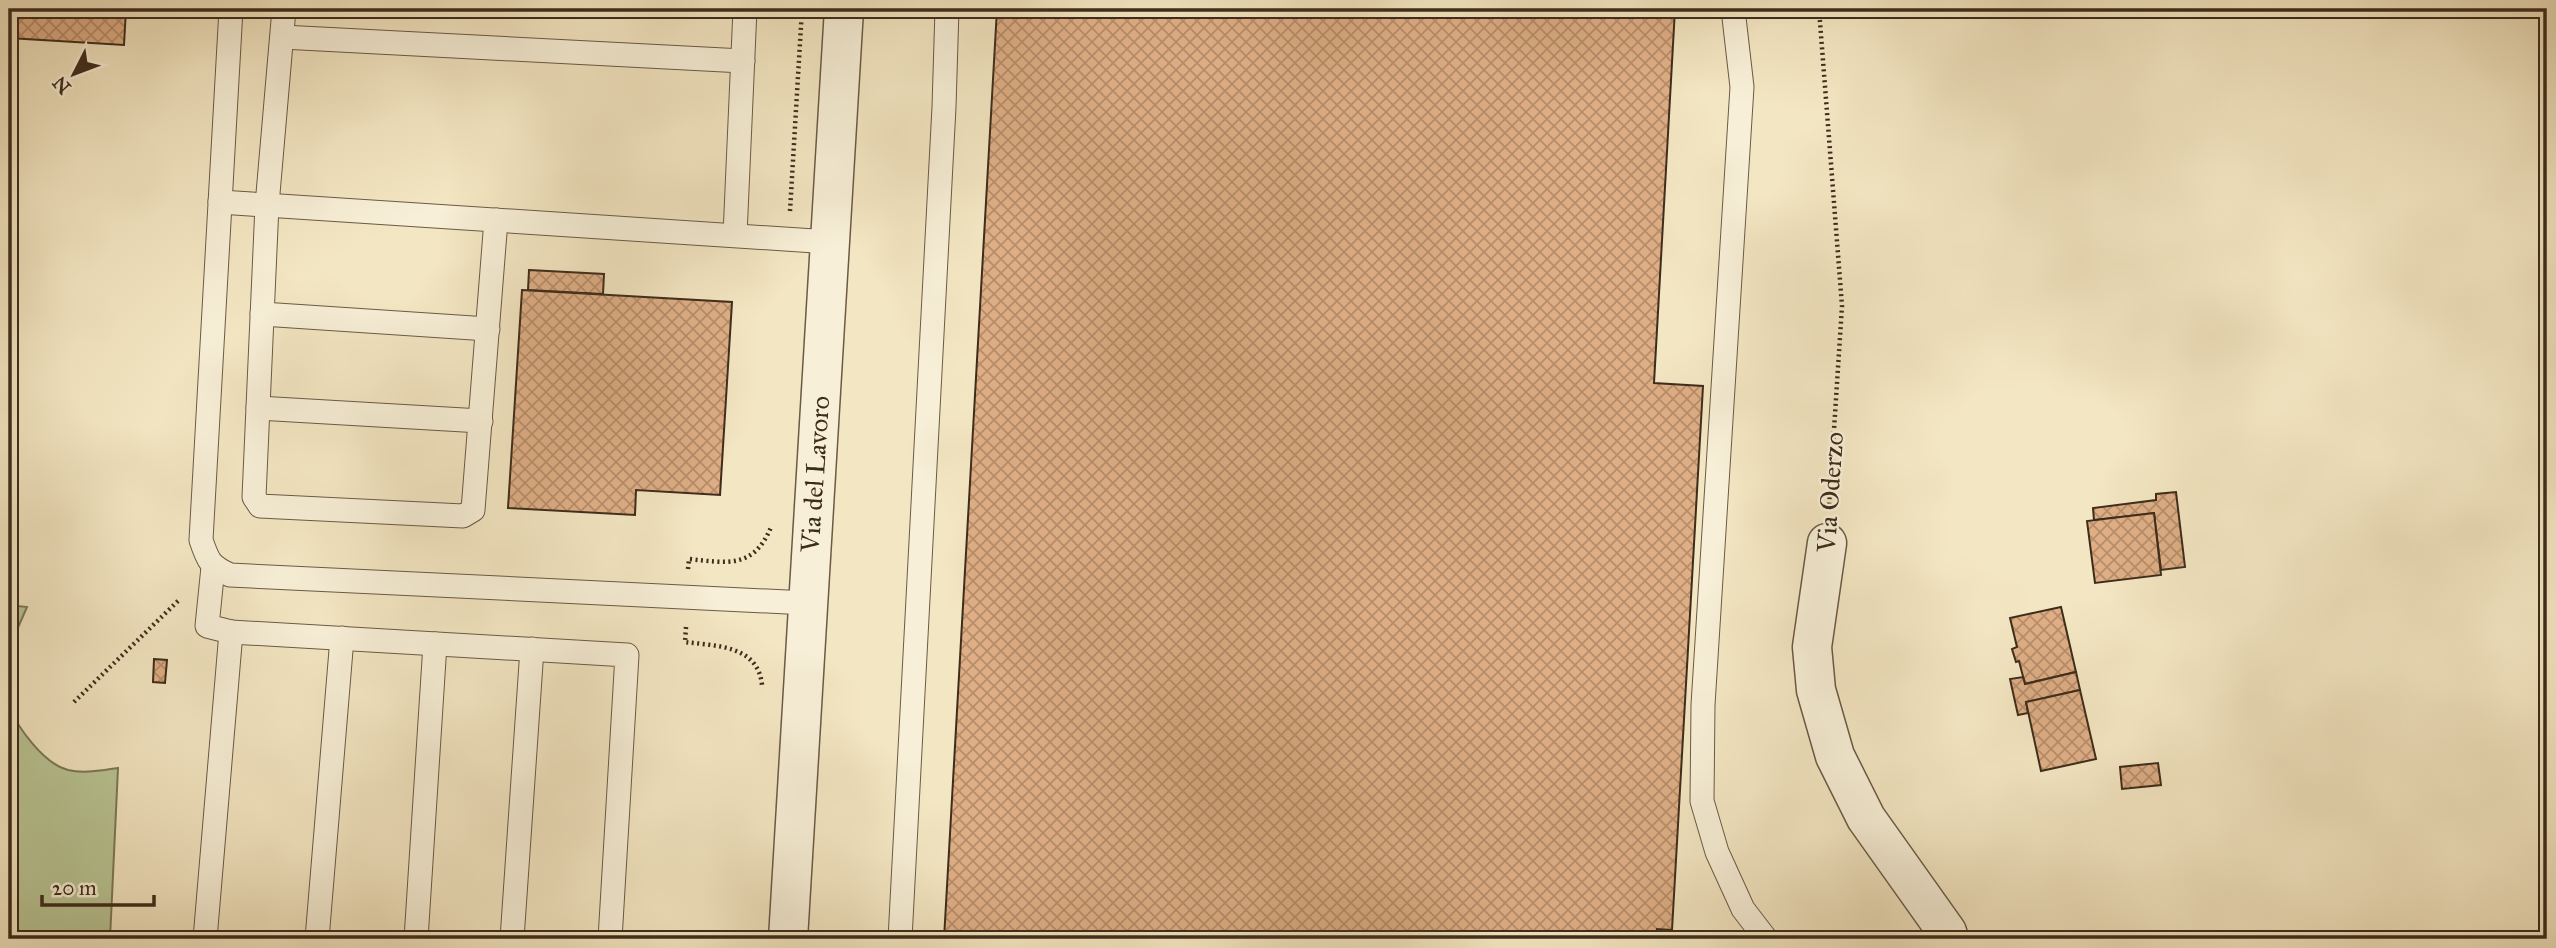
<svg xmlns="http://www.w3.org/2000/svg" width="2556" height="948" font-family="'IM FELL Great Primer',serif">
<defs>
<pattern id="building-cross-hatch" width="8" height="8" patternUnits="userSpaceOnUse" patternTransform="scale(1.75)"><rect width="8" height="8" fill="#dfae85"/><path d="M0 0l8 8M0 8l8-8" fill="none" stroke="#b68e6c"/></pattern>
</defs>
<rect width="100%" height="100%" fill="#f3e6c2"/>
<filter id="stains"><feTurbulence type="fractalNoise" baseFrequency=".00286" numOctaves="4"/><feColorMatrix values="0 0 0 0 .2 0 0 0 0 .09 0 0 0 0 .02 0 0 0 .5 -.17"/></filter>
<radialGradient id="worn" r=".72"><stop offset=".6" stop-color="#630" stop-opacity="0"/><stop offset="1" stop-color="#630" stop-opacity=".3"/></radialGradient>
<!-- park -->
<g fill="#b9c594" stroke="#7c7858" stroke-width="2">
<path d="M9,605L27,607L9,648Z"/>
<path d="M9,706C17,727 44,764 68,770C84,774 102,770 118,768L110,939H9Z"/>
</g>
<!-- building -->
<g fill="url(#building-cross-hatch)" stroke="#3e2c1b" stroke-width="2">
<path d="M9,9H126L124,45L9,38Z"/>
<path d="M997,9H1675L1654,383L1703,386L1672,930L1657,929L1656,939H944Z"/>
<path d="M529,270L604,274L603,294L528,290Z"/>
<path d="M522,290L732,302L720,495L636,490L635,515L508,508Z"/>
<path d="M2176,492L2185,567L2161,570L2154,513L2094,520L2093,508L2156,500V494Z"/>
<path d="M2154,513L2161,575L2095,583L2087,521Z"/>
<path d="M2061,607L2076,672L2025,684L2019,661L2016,662L2012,649L2017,647L2010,618Z"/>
<path d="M154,659L167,660L165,683L153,682Z"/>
<path d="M2076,672L2080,690L2026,702L2028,713L2018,715L2010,679L2023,677L2025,684Z"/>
<path d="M2080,690L2096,759L2041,771L2026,702Z"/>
<path d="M2158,763L2161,785L2122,789L2120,767Z"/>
</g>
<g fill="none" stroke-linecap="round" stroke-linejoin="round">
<!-- lane casing -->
<g stroke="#6b5a45" stroke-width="25">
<g id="lane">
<path d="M231,9L201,540C208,561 210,566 230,575L807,603"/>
<path d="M284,9L267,205L254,497L260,506L463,516L473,510L496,220"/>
<path d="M1733,9L1742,87L1703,705L1702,801L1717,852L1743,909L1766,939"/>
<path d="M282,37L743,61"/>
<path d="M220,202L830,242"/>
<path d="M735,235L745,9"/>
<path d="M262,314L488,329"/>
<path d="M258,408L481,421"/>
<path d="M231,632L627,655L610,939"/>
<path d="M205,939L231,632L207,626L213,567"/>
<path d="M317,939L342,638"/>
<path d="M416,939L435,644"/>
<path d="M512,939L532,649"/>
<path d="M900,939L944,107L947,9"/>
</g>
</g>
<!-- street casing -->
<g stroke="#6b5a45" stroke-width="41">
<g id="street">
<path d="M1827,543L1812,647L1816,690L1835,756L1866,818L1947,932L1949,939"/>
<path d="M788,939L844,9"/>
</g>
</g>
<!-- path -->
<g stroke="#3e2c1b" stroke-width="4.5" stroke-dasharray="2 3.5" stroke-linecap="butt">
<path d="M1819,9L1842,306L1829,507"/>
<path d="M790,211L802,9"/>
<path d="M688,569L689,559C727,563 754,569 771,527"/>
<path d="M686,627L685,642C716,646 758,645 762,685"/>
<path d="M74,702L179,600"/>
</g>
<!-- lane -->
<use href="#lane" stroke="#f7efd7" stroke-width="23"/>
<!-- street -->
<use href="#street" stroke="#f7efd7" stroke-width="38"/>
</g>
<g text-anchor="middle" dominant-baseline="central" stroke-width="5" stroke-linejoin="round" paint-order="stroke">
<!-- street labels -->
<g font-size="26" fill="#3e2c1b" stroke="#f7efd7">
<text transform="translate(815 474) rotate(-86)">Via del Lavoro</text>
<text transform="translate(1830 492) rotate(-86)">Via Oderzo</text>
</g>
</g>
<!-- margin -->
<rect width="2556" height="948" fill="none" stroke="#f3e6c2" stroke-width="35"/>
<rect x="10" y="10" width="2535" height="927" fill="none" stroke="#3e2c1b" stroke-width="3.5"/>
<rect x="18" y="18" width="2521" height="913" fill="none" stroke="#3e2c1b" stroke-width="2"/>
<!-- north arrow -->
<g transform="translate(74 74) rotate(228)" stroke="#f7efd7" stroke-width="5" paint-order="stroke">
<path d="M0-5L12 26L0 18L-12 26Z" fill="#3e2c1b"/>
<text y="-10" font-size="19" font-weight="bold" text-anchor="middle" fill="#3e2c1b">N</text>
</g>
<!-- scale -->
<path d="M42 895v10h112v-10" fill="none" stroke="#3e2c1b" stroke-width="3.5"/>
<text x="52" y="895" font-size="21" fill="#3e2c1b" stroke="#f7efd7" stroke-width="5" paint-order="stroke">20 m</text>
<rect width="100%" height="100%" filter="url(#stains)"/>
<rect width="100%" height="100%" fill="url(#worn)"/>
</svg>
